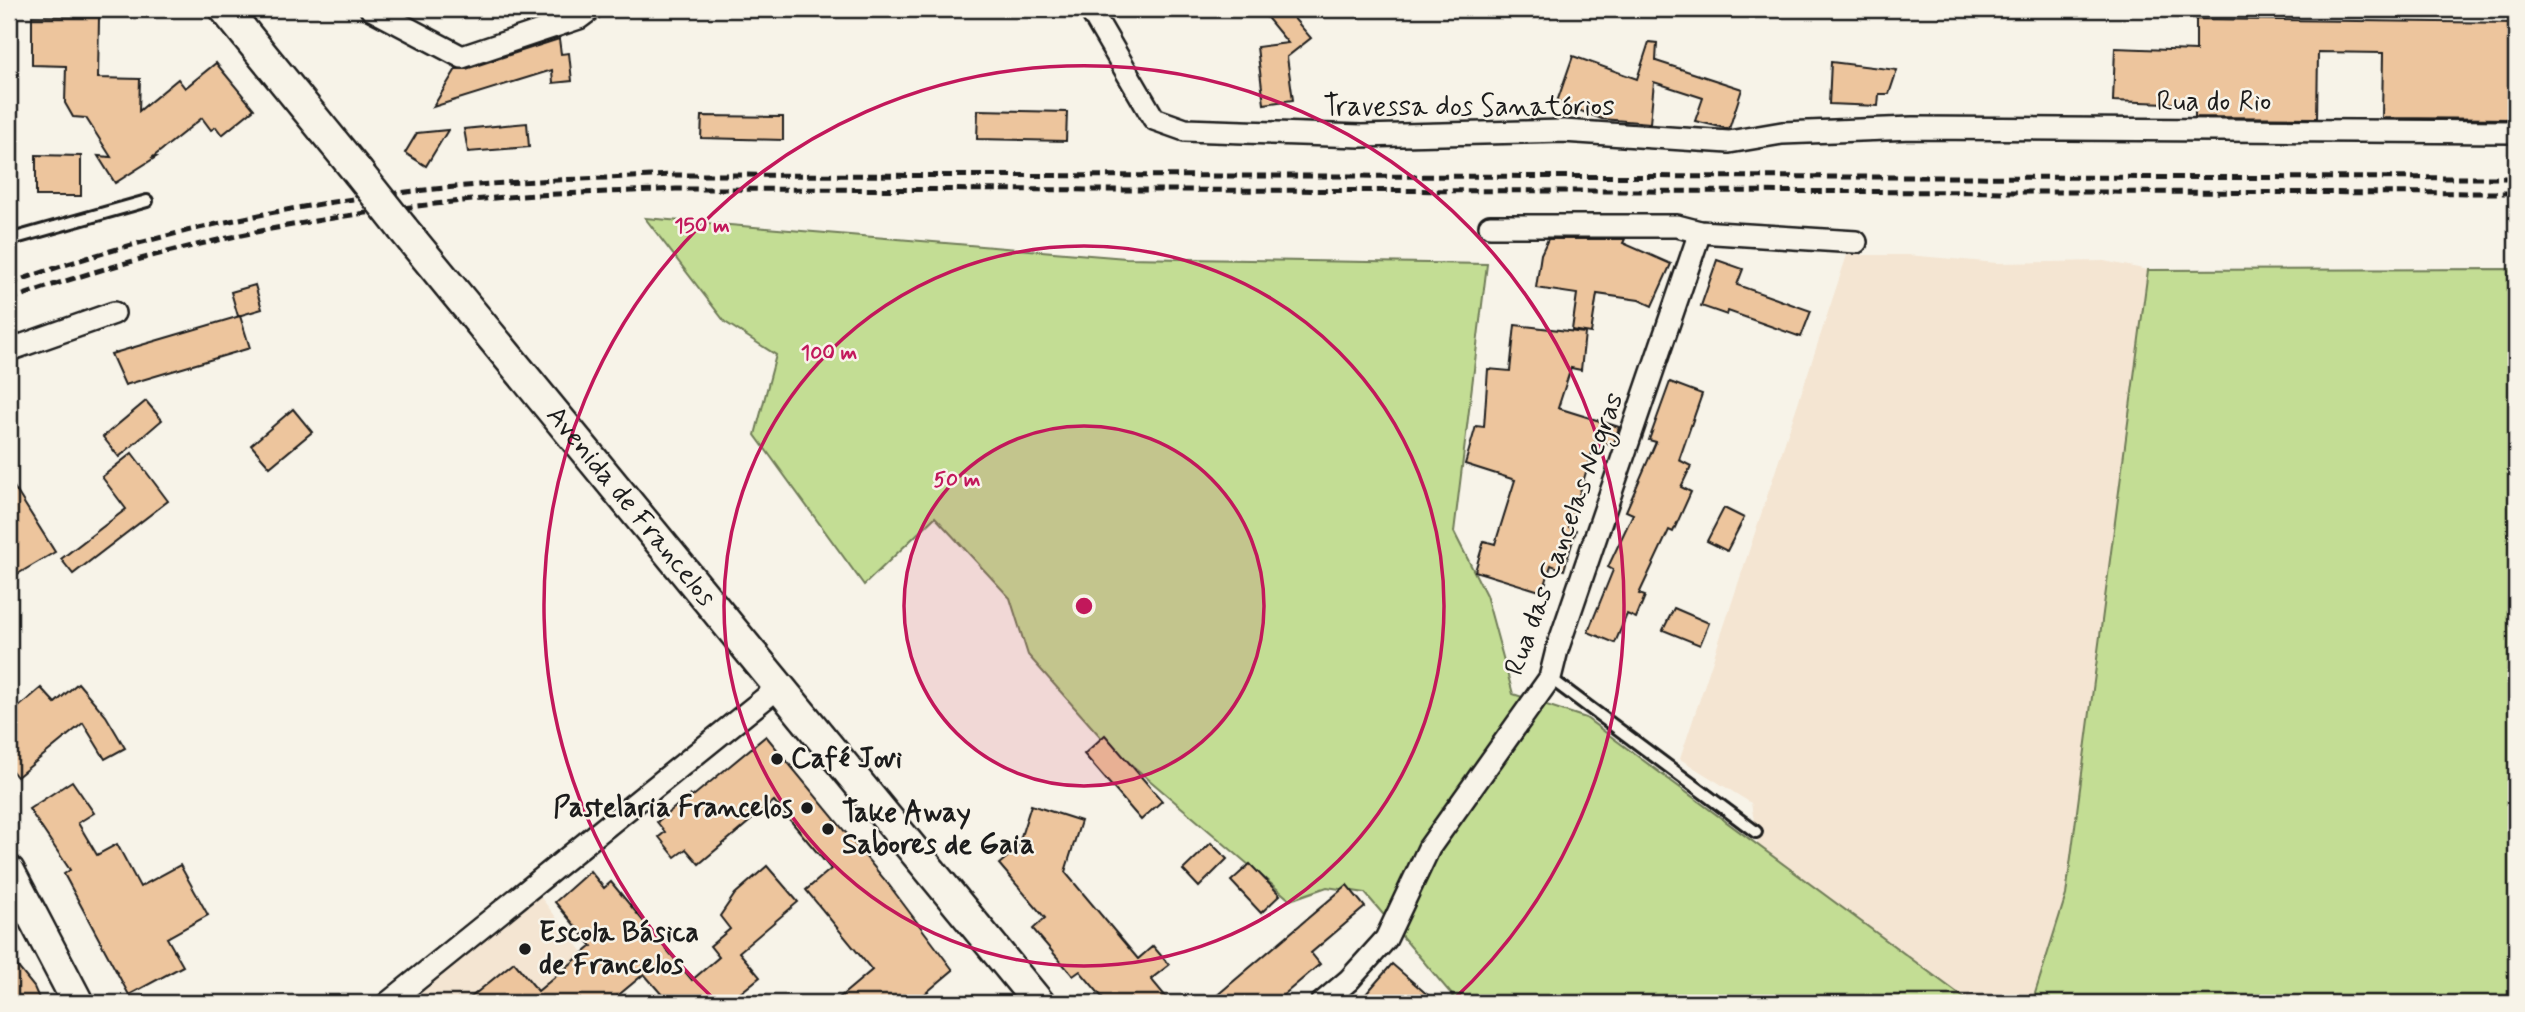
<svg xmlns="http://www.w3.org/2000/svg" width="2525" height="1012" font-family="Mynerve,sans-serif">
<rect width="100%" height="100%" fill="#f7f3e8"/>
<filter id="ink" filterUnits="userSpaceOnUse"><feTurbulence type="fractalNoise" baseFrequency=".0143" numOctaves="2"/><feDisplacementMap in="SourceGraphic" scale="14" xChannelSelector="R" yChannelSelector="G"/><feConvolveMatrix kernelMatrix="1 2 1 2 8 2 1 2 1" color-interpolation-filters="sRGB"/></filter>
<g filter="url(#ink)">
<!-- built -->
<g fill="#f4e5d2">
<path d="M1847,255H1908L1997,263L2104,261L2148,270L2066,895L2032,1003H1971L1758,845L1751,803L1680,759Z"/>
<path d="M539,895L622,1003H400Z"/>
</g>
<!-- green -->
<g fill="#c3dd94" stroke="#707c58" stroke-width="2">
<path d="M645,218L1126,258L1487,264L1454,532L1486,595L1513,694L1586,718L1971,1003H1447L1453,996L1365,893L1327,887L1290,900L1106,743L1028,655L1010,598L935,517L864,585L755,435L776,355L725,322Z"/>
<path d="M2516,269V1003H2032L2066,895L2148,270Z"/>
</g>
<!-- building -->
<g fill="#edc59d" stroke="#1c1c1c" stroke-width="2">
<path d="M1260,9H1286L1311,38L1287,57L1293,100L1264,104L1257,47L1288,43Z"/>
<path d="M32,16L99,17L98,78L140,79L139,111L178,79L185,88L216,63L254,109L222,135L216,127L211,130L202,118L153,157H156L115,183L98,156L111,157L86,118L73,117L65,103L66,66L32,65Z"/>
<path d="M2196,19L2516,23V119L2382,118L2383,53L2318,52L2317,118L2195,117V104L2113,101L2115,48L2196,51Z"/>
<path d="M559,39L561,54L569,53L572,81L553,83L552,70L433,107L456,69H466Z"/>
<path d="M1649,42L1657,43L1656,61L1742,89L1729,129L1695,121L1703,98L1654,82L1650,123L1602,119L1557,102L1573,56L1637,79Z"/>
<path d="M1831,62L1897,70L1889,94H1879L1878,106L1829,104Z"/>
<path d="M978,110L1067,112L1066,141L977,139Z"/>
<path d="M702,116L783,117V140L701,138Z"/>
<path d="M527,123L529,147L468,152L464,129Z"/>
<path d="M448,130L426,166L405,153L417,133Z"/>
<path d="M36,155L81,156V196H36Z"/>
<path d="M1548,239H1625L1623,243L1671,264L1652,306L1639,300L1597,294L1591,333L1572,330L1577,294L1536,288L1541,254Z"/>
<path d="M1717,260L1743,269L1737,285L1811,311L1801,337L1728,311L1727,315L1701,306Z"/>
<path d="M255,285L262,309L238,316L231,292Z"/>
<path d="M240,316L250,348L125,385L111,354Z"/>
<path d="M1515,325L1585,333L1581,370L1571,368L1558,408L1619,427L1613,446L1596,440L1569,527L1576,530L1564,570L1551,565L1543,592L1475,571L1484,541L1495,544L1515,480L1465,464L1476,426L1484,427L1488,369L1510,371Z"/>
<path d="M1670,382L1702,394L1679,460L1691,466L1681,487L1691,492L1673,532L1669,530L1639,594L1645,596L1636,618L1627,614L1615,643L1588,632L1613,570L1608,567L1633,514L1626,511L1656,442L1649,440Z"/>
<path d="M146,401L162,420L119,457L103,437Z"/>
<path d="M293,409L312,432L270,467L251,445Z"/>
<path d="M132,453L168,501L73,574L61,559L126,509L102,477Z"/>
<path d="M9,479L55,552L9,579Z"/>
<path d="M1724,508L1744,518L1727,551L1707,541Z"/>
<path d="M1674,608L1709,623L1700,645L1663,630Z"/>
<path d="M78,683L106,716L125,748L105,759L83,723L17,777L9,767V715L41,688L55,703Z"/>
<path d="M1105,735L1162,801L1141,820L1084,754Z"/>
<path d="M766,736L889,885L953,970L914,1003H833L872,970L806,890L831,869L774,801L699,864L686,849L675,857L659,837L665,832L657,822L690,795L692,797Z"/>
<path d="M72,781L94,813L78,823L97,855L117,844L140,887L180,865L208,915L167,938L183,966L129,995L64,874L70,870L29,809Z"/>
<path d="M1031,805L1081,821L1065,872L1138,959L1153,946L1169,965L1151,979L1171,1003H1107L1080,971L1073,976L1033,929L1045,918L999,864L1017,849Z"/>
<path d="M1211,843L1227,859L1199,887L1183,870Z"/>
<path d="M1250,864L1280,895L1261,913L1231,881Z"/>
<path d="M767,866L798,902L739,952L760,977L728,1003H669L644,974L609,1003H464L514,962L538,991L592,946L555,902L590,871L604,888L611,882L692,980L719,957L710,946L730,929L720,916L735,894Z"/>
<path d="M1347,885L1365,907L1311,953L1320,964L1274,1003H1208Z"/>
<path d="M9,956L34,987L41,1003H9Z"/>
<path d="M1392,964L1437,1003H1377L1366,994Z"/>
</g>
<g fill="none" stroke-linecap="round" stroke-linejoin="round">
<!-- lane casing -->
<g stroke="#1c1c1c" stroke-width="16">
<g id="lane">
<path d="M9,237H19L147,201"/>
<path d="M1550,678L1756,832"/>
</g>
</g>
<!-- street casing -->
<g stroke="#1c1c1c" stroke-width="26">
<g id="street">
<path d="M371,9L462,57L579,18L591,9"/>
<path d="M1090,9L1154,119L1185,130L1361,136L1563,131L1729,142L1782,133L1912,128L2516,132"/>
<path d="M1490,226H1677L1700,232L1856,242"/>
<path d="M9,350L114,313"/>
<path d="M388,1003L780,686"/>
<path d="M1322,1003L1349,980L1386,939L1429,848L1550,678L1557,650L1700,232"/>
</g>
</g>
<!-- secondary casing -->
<g stroke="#1c1c1c" stroke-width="35">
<g id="secondary">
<path d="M225,9L357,171"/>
<path id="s1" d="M403,229L1039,1003"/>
<path d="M9,871L78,1003"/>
</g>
</g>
<!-- lane -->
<use href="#lane" stroke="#f7f3e8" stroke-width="10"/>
<!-- street -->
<use href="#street" stroke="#f7f3e8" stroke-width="21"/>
<!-- secondary -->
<use href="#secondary" stroke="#f7f3e8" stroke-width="30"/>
<!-- rail -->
<g stroke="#1c1c1c" stroke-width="5" stroke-dasharray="10 5" stroke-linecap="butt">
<path d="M9,284C166,227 338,194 505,183C562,179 618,178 674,175L2516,178"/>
<path d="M9,300C168,243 338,211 506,197C563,193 620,192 676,189L2516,193"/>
</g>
<!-- secondary-bridge casing -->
<g stroke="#1c1c1c" stroke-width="35" stroke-linecap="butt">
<path id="secondary-bridge" d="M357,171L403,229"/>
</g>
<!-- secondary-bridge -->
<use href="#secondary-bridge" stroke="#f7f3e8" stroke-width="30"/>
</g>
</g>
<!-- distance rings -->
<circle cx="1084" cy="606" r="180" fill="#c2185b" fill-opacity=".12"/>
<g fill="none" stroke="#c2185b" stroke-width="3.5">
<circle cx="1084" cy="606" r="180"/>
<circle cx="1084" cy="606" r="360"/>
<path d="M716 1001A540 540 0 1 1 1452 1001"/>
</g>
<!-- markers -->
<g fill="#1c1c1c" stroke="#f7f3e8" stroke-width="2.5">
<circle cx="777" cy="759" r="7"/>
<circle cx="807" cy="808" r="7"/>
<circle cx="828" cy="829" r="7"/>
<circle cx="525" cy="949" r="7"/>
</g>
<g text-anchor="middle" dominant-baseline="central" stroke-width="5" stroke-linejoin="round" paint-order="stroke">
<!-- street labels -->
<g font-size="28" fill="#1c1c1c" stroke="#f7f3e8">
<text x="2214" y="102">Rua do Rio</text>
<text x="1469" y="107">Travessa dos Sanatórios</text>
<text stroke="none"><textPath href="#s1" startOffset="359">Avenida de Francelos</textPath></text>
<text transform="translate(1565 534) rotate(-70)">Rua das Cancelas Negras</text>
</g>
<!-- poi labels -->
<g font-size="28" font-weight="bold" fill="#1c1c1c" stroke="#f7f3e8" text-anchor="start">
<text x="791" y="759">Café Jovi</text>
<text x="793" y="808" text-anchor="end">Pastelaria Francelos</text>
<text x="842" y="813">Take Away<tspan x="842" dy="32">Sabores de Gaia</tspan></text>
<text x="539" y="933">Escola Básica<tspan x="539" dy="32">de Francelos</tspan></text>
</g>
</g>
<circle cx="1084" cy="606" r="10" fill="#c2185b" stroke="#f7f3e8" stroke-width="3.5"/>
<g font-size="21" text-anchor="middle" font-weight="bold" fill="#c2185b" stroke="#f7f3e8" stroke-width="5" stroke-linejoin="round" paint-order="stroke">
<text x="702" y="232">150 m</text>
<text x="829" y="359">100 m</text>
<text x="957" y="486">50 m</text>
</g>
<!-- margin -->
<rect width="2525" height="1012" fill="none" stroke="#f7f3e8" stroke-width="35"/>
<rect x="18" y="18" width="2490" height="977" fill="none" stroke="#1c1c1c" stroke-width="2.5" filter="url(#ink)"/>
</svg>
